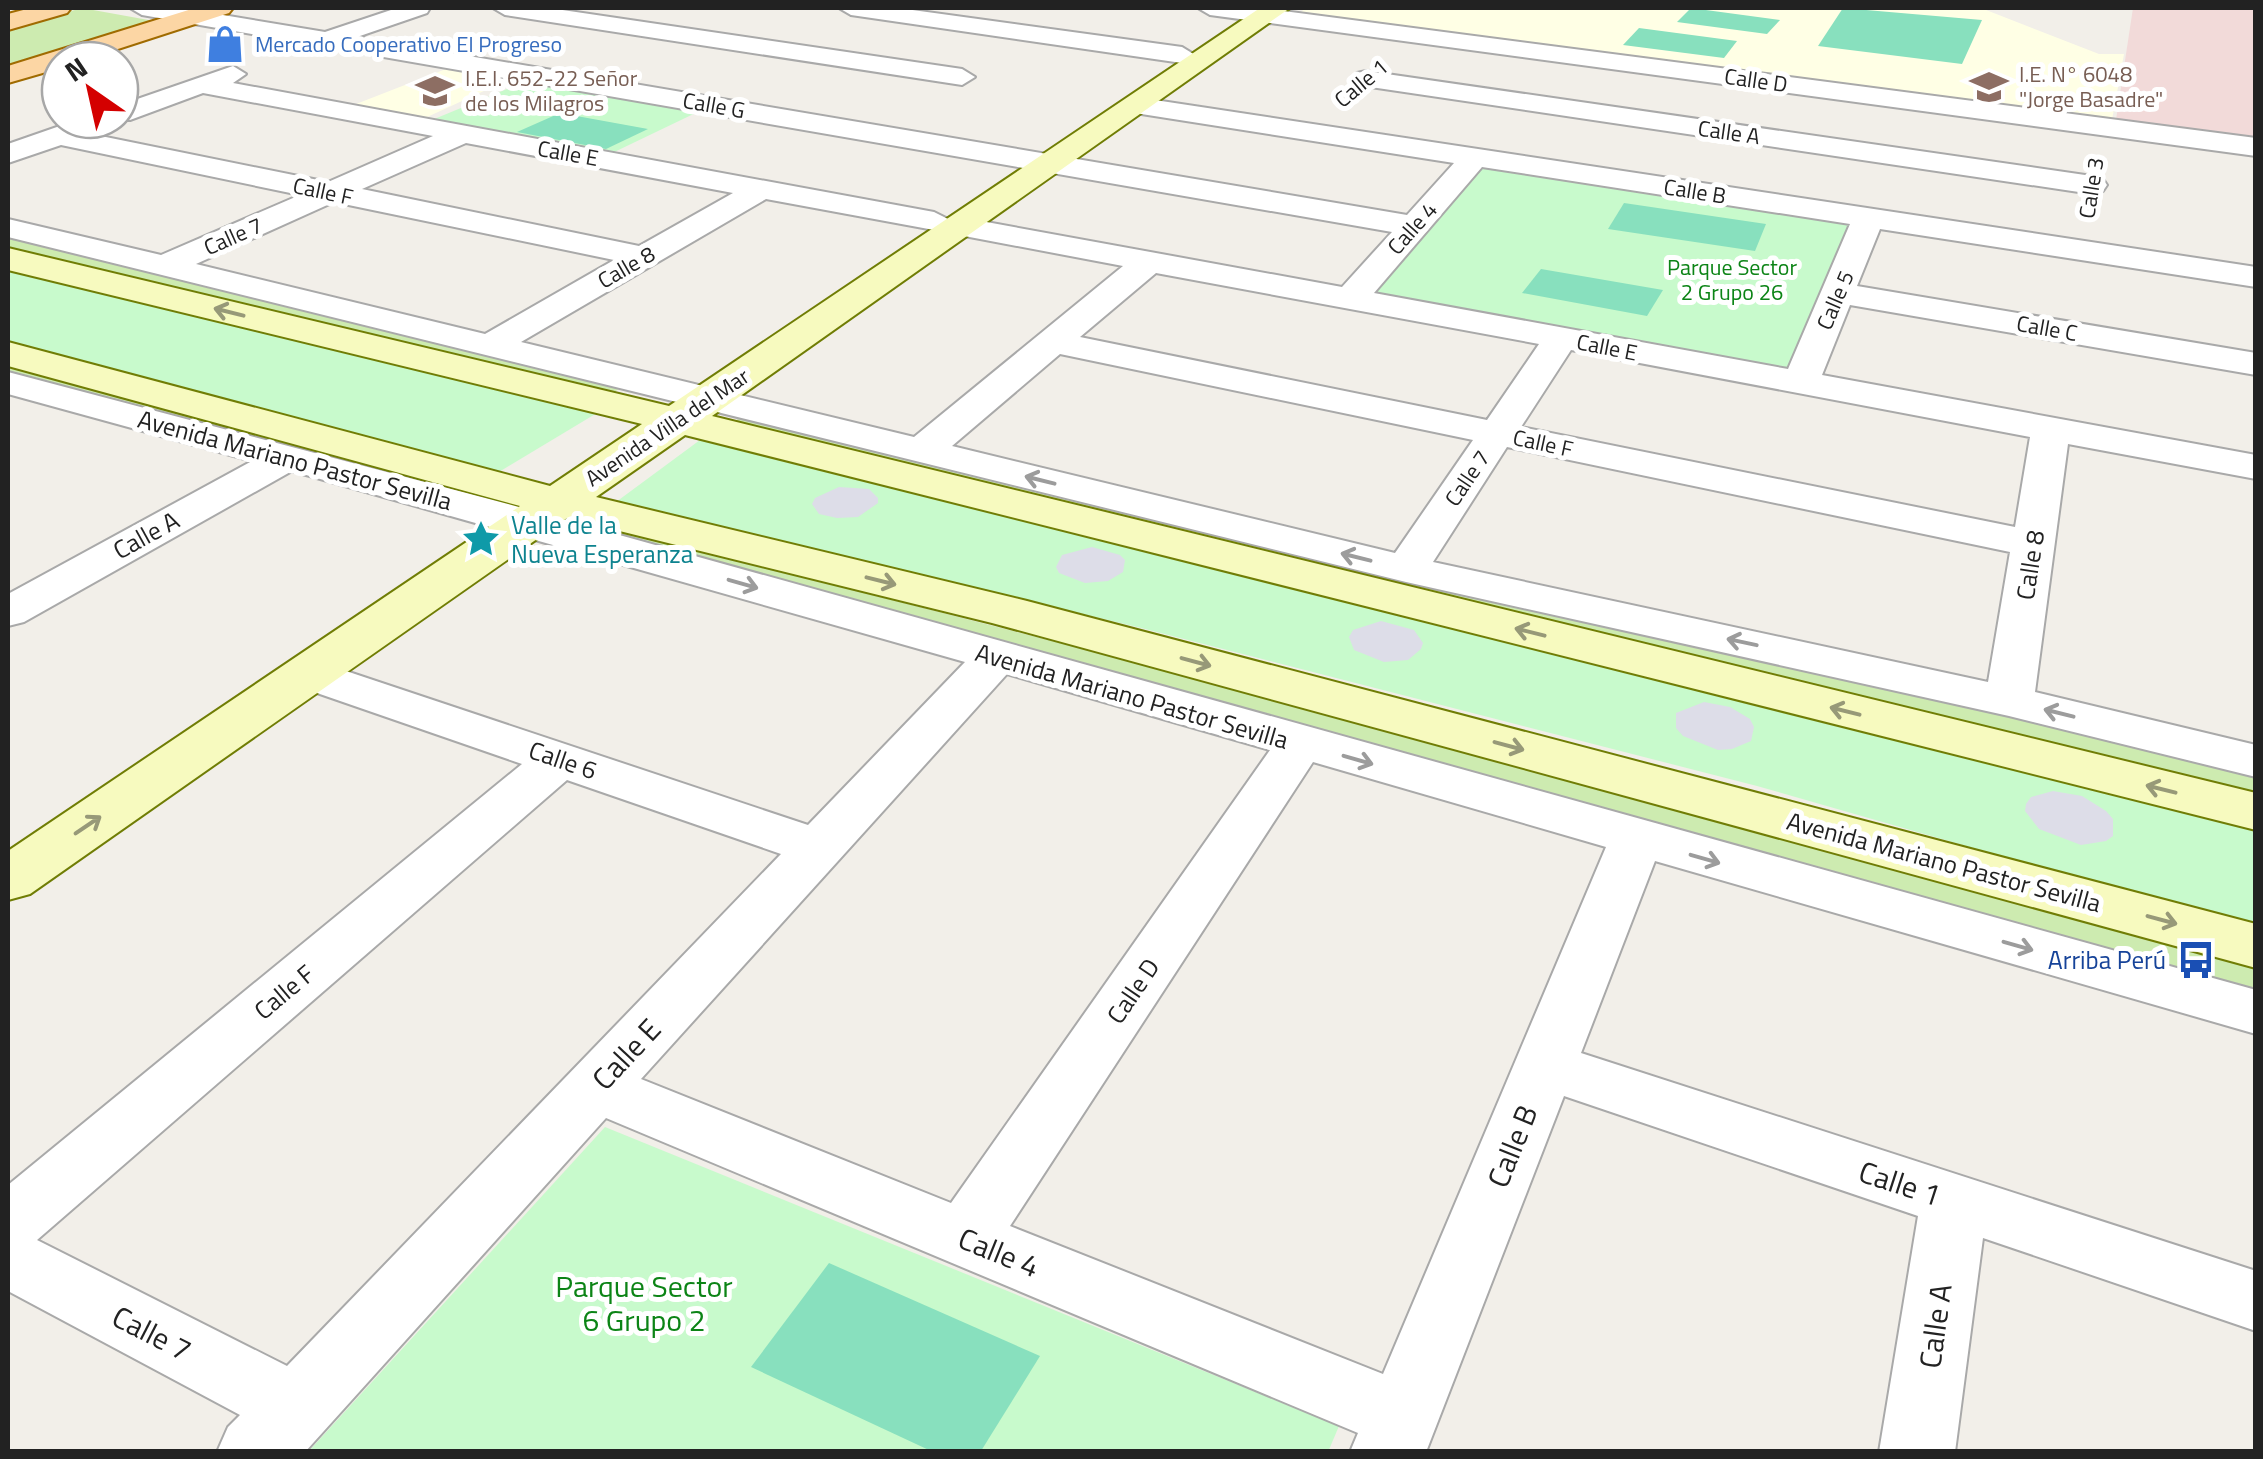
<svg xmlns="http://www.w3.org/2000/svg" width="2263" height="1459" font-family="'Titillium Web',sans-serif">
<rect width="100%" height="100%" fill="#f2efe9"/>
<!-- commercial -->
<path fill="#f2dad9" d="M2133,8L2255,9V138L2116,120Z"/>
<!-- education -->
<g fill="#ffffe5">
<path d="M1306,8H1981L2099,54H2124L2112,120L1298,14Z"/>
<path d="M451,67L512,78L425,118L351,106Z"/>
</g>
<!-- grass -->
<g fill="#cdebb0">
<path d="M82,8L154,21L8,68V29Z"/>
<path d="M8,238L622,387L606,397L8,250Z"/>
<path d="M8,365L458,489L447,496L8,375Z"/>
<path d="M743,415L2255,775V796L730,425Z"/>
<path d="M593,523L1107,655L2255,965V993L581,531Z"/>
</g>
<!-- park -->
<g fill="#c8facc">
<path d="M534,78L706,108L606,156L427,122Z"/>
<path d="M1485,162L1857,220L1792,371L1367,294Z"/>
<path d="M8,265L602,410L494,475L8,344Z"/>
<path d="M700,440L2255,826V929L1757,786L1141,628L616,502Z"/>
<path d="M605,1127L1339,1426L1328,1452H308Z"/>
</g>
<!-- pitch -->
<g fill="#88e0be">
<path d="M1691,8L1780,20L1767,34L1677,22Z"/>
<path d="M1843,8L1982,20L1962,64L1818,46Z"/>
<path d="M1639,28L1737,41L1724,58L1623,45Z"/>
<path d="M560,113L648,129L606,149L517,132Z"/>
<path d="M1624,203L1766,224L1755,251L1608,229Z"/>
<path d="M1541,269L1663,290L1647,316L1522,293Z"/>
<path d="M829,1263L1040,1356L981,1451H931L751,1367Z"/>
</g>
<!-- plaza -->
<g fill="#dddde8">
<path d="M839,487L869,489L878,498V503L858,517L837,518L819,514L812,504L815,498Z"/>
<path d="M1092,547L1120,555L1125,560L1123,572L1108,581L1085,583L1059,573L1056,567L1062,555Z"/>
<path d="M1381,621L1414,630L1423,643L1421,649L1408,660L1384,662L1354,650L1349,637L1353,630Z"/>
<path d="M1704,702L1730,707L1750,719L1754,727L1751,741L1732,749L1718,750L1683,736L1676,728V713Z"/>
<path d="M2053,791L2082,796L2106,811L2113,819V836L2106,841L2081,845L2039,829L2025,811L2026,804L2031,797Z"/>
</g>
<g fill="none" stroke-linecap="round" stroke-linejoin="round">
<!-- street casing -->
<g stroke="#a9a9a9" stroke-width="4">
<g id="street">
<path d="M130,8H181L325,32L397,8H430L427,13L357,37L1407,215L1454,163L1135,113L1121,105L1135,97L2256,267V287L1880,229L1857,286L2256,353V375L1850,305L1822,375L2256,455V479L2068,444L2035,692L2256,745V777L2009,716L1406,582L8,237V219L161,255L300,195L61,145L8,163V144L77,120H103L106,124L91,134L328,182L433,136L203,93L130,120H111H120V105L233,66L246,74L233,83L934,212L948,219L959,217L1342,287L1392,232L142,15ZM466,143L733,193L639,246L362,189ZM1482,167L1850,224L1788,369L1374,293ZM766,199L934,230L944,228L959,235L1123,266L914,437L521,342ZM334,202L614,260L485,334L196,264ZM1156,273L1539,344L1487,420L1080,337ZM1571,350L2030,437L2015,527L1521,427ZM1060,354L1473,440L1395,553L952,446ZM1507,447L2010,552L1988,682L1433,562Z"/>
<path d="M493,8H549L962,69L975,77L962,85L505,15Z"/>
<path d="M839,8H898L1182,47L1195,55L1182,63L851,15Z"/>
<path d="M1198,8H1260L2256,138V156L1210,15Z"/>
<path d="M1366,71L2092,176L2103,179L2107,185L2103,191L2092,194L1357,85L1353,79L1357,73Z"/>
<path d="M8,372L508,504L2256,990V1034L1655,861L1581,1053L2256,1271V1331L1983,1238L1955,1452H1879L1918,1216L1564,1096L1426,1452H1350L1358,1433L606,1118L305,1452H217L228,1427L240,1415L8,1291V1185L522,764L291,684L284,674L291,664L308,660L325,664L808,825L965,662L292,471L24,622L8,626V594L252,461L8,394ZM1007,674L1270,750L951,1203L641,1079ZM1313,762L1606,847L1383,1374L1010,1226ZM567,780L781,854L287,1366L37,1240Z"/>
</g>
</g>
<!-- secondary casing -->
<g stroke="#707d05" stroke-width="4">
<path id="secondary" d="M1260,8H1290L712,416L2256,793V830L685,435L596,497L1027,601L2256,924V968L992,623L567,518L30,894L8,900V851L520,506L8,366V342L550,486L642,424L8,270V248L669,406Z"/>
</g>
<!-- primary casing -->
<g stroke="#a06b00" stroke-width="4">
<g id="primary">
<path d="M31,8H71L67,13L8,30V14Z"/>
<path d="M195,8H233L229,13L84,60H60V68L8,83V66Z"/>
</g>
</g>
<!-- street -->
<use href="#street" fill="#fff" fill-rule="evenodd"/>
<!-- secondary -->
<use href="#secondary" fill="#f7fabf" fill-rule="evenodd"/>
<!-- primary -->
<use href="#primary" fill="#fcd6a4" fill-rule="evenodd"/>
</g>
<!-- one-way arrows -->
<defs><path id="oneway-shaft" d="M-6 0H5M1.5-3L5.5 0L1.5 3" fill="none" stroke-width="1.6" stroke-linecap="round" stroke-linejoin="round" transform="scale(2.5)"/></defs>
<g stroke="#979978">
<use href="#oneway-shaft" transform="translate(229 312) rotate(-166)"/>
<use href="#oneway-shaft" transform="translate(881 581) rotate(14)"/>
<use href="#oneway-shaft" transform="translate(1530 632) rotate(-166)"/>
<use href="#oneway-shaft" transform="translate(1196 662) rotate(15)"/>
<use href="#oneway-shaft" transform="translate(1845 711) rotate(-166)"/>
<use href="#oneway-shaft" transform="translate(1509 746) rotate(15)"/>
<use href="#oneway-shaft" transform="translate(2161 789) rotate(-166)"/>
<use href="#oneway-shaft" transform="translate(88 825) rotate(-34)"/>
<use href="#oneway-shaft" transform="translate(2162 920) rotate(15)"/>
</g>
<g stroke="#9c9c9c">
<use href="#oneway-shaft" transform="translate(1040 480) rotate(-166)"/>
<use href="#oneway-shaft" transform="translate(1356 557) rotate(-166)"/>
<use href="#oneway-shaft" transform="translate(743 584) rotate(16)"/>
<use href="#oneway-shaft" transform="translate(1742 642) rotate(-168)"/>
<use href="#oneway-shaft" transform="translate(2059 713) rotate(-166)"/>
<use href="#oneway-shaft" transform="translate(1358 760) rotate(16)"/>
<use href="#oneway-shaft" transform="translate(1705 859) rotate(16)"/>
<use href="#oneway-shaft" transform="translate(2018 946) rotate(16)"/>
</g>
<!-- icons -->
<defs>
<g id="shop-bare" transform="scale(3)"><path d="M-5-2.5h2.3a2.7 3.5 0 0 1 5.4 0H5L5.5 6h-11ZM-1.5-2.5h3a1.5 2.3 0 0 0-3 0Z" fill="#3f7fe0" stroke="#fff" stroke-width="2.5" paint-order="stroke"/></g>
<g id="school-bare" transform="scale(3)"><path d="M0-5L7-2L0 1L-7-2ZM-4 1L0 2.5L4 1V4Q0 6-4 4Z" fill="#8d6e63" stroke="#fff" stroke-width="2.5" paint-order="stroke"/></g>
<g id="sight-bare" transform="scale(3)"><path d="M0-6L1.8-2.2L6-1.7L2.9 1.2L3.7 5.4L0 3.3L-3.7 5.4L-2.9 1.2L-6-1.7L-1.8-2.2Z" fill="#0f9aa8" stroke="#fff" stroke-width="2.5" paint-order="stroke"/></g>
<g id="bus-bare" transform="scale(3)"><path d="M-5-6H5V4H4V6H2V4H-2V6H-4V4H-5ZM-3.5-4V0h7V-4ZM-3.5 1.2v1.5H-2V1.2ZM2 1.2v1.5H3.5V1.2Z" fill="#1a4fb4" stroke="#fff" stroke-width="2.5" paint-order="stroke"/></g>
</defs>
<g fill-rule="evenodd">
<use href="#shop-bare" x="225" y="44"/>
<use href="#school-bare" x="1989" y="87"/>
<use href="#school-bare" x="435" y="91"/>
<use href="#sight-bare" x="481" y="539"/>
<use href="#bus-bare" x="2196" y="960"/>
</g>
<g text-anchor="middle" dominant-baseline="central" stroke-width="10" stroke-linejoin="round" paint-order="stroke">
<!-- far-shop labels -->
<g font-size="22" fill="#366cbe" stroke="#fff" text-anchor="start">
<text x="255" y="44">Mercado Cooperativo El Progreso</text>
</g>
<!-- far-education labels -->
<g font-size="22" fill="#785e54" stroke="#fff" text-anchor="start">
<text x="2019" y="74">I.E. N° 6048<tspan x="2019" dy="25">"Jorge Basadre"</tspan></text>
<text x="465" y="78">I.E.I. 652-22 Señor<tspan x="465" dy="25">de los Milagros</tspan></text>
</g>
<!-- far-street labels -->
<g font-size="22" fill="#222" stroke="#fff">
<text transform="translate(1756 80) rotate(8)">Calle D</text>
<text transform="translate(1361 83) rotate(-40)">Calle 1</text>
<text transform="translate(714 105) rotate(10)">Calle G</text>
<text transform="translate(1729 132) rotate(8)">Calle A</text>
<text transform="translate(568 153) rotate(10)">Calle E</text>
<text transform="translate(2091 188) rotate(-81)">Calle 3</text>
<text transform="translate(323 191) rotate(12)">Calle F</text>
<text transform="translate(1695 191) rotate(9)">Calle B</text>
<text transform="translate(1412 228) rotate(-48)">Calle 4</text>
<text transform="translate(233 236) rotate(-24)">Calle 7</text>
<text transform="translate(626 267) rotate(-30)">Calle 8</text>
<text transform="translate(1835 300) rotate(-67)">Calle 5</text>
<text transform="translate(2047 328) rotate(10)">Calle C</text>
<text transform="translate(1607 347) rotate(11)">Calle E</text>
<text transform="translate(667 427) rotate(-34)">Avenida Villa del Mar</text>
<text transform="translate(1543 443) rotate(12)">Calle F</text>
<text transform="translate(1467 478) rotate(-56)">Calle 7</text>
</g>
<!-- far-park labels -->
<g font-size="22" fill="#0c8416" stroke="#fff">
<text x="1732" y="267">Parque Sector<tspan x="1732" dy="25">2 Grupo 26</tspan></text>
</g>
<!-- street labels -->
<g font-size="25" fill="#222" stroke="#fff">
<text transform="translate(295 460) rotate(15)">Avenida Mariano Pastor Sevilla</text>
<text transform="translate(146 535) rotate(-29)">Calle A</text>
<text transform="translate(2030 565) rotate(-81)">Calle 8</text>
<text transform="translate(1132 696) rotate(16)">Avenida Mariano Pastor Sevilla</text>
<text transform="translate(563 760) rotate(19)">Calle 6</text>
<text transform="translate(1944 862) rotate(15)">Avenida Mariano Pastor Sevilla</text>
<text transform="translate(1133 991) rotate(-56)">Calle D</text>
<text transform="translate(284 992) rotate(-40)">Calle F</text>
</g>
<!-- culture labels -->
<g font-size="25" fill="#0d838f" stroke="#fff" text-anchor="start">
<text x="511" y="525">Valle de la<tspan x="511" dy="29">Nueva Esperanza</tspan></text>
</g>
<!-- transit labels -->
<g font-size="25" fill="#164399" stroke="#fff" text-anchor="end">
<text x="2166" y="960">Arriba Perú</text>
</g>
<!-- near-street labels -->
<g font-size="30" fill="#222" stroke="#fff">
<text transform="translate(626 1054) rotate(-47)">Calle E</text>
<text transform="translate(1512 1146) rotate(-68)">Calle B</text>
<text transform="translate(1900 1183) rotate(18)">Calle 1</text>
<text transform="translate(999 1252) rotate(22)">Calle 4</text>
<text transform="translate(1935 1326) rotate(-82)">Calle A</text>
<text transform="translate(152 1333) rotate(27)">Calle 7</text>
</g>
<!-- near-park labels -->
<g font-size="30" fill="#0c8416" stroke="#fff">
<text x="644" y="1286">Parque Sector<tspan x="644" dy="34">6 Grupo 2</tspan></text>
</g>
</g>
<!-- border -->
<rect width="2263" height="1459" fill="none" stroke="#222222" stroke-width="20"/>
<!-- north arrow -->
<g transform="translate(90 90) rotate(326)"><circle r="48" fill="#ffffff" stroke="#a7a7a7" stroke-width="2.5"/>
<path d="M0-8L18 38L0 25L-18 38Z" fill="#d40000"/>
<text y="-15" font-size="28" font-weight="bold" text-anchor="middle" fill="#222222">N</text>
</g>
</svg>
